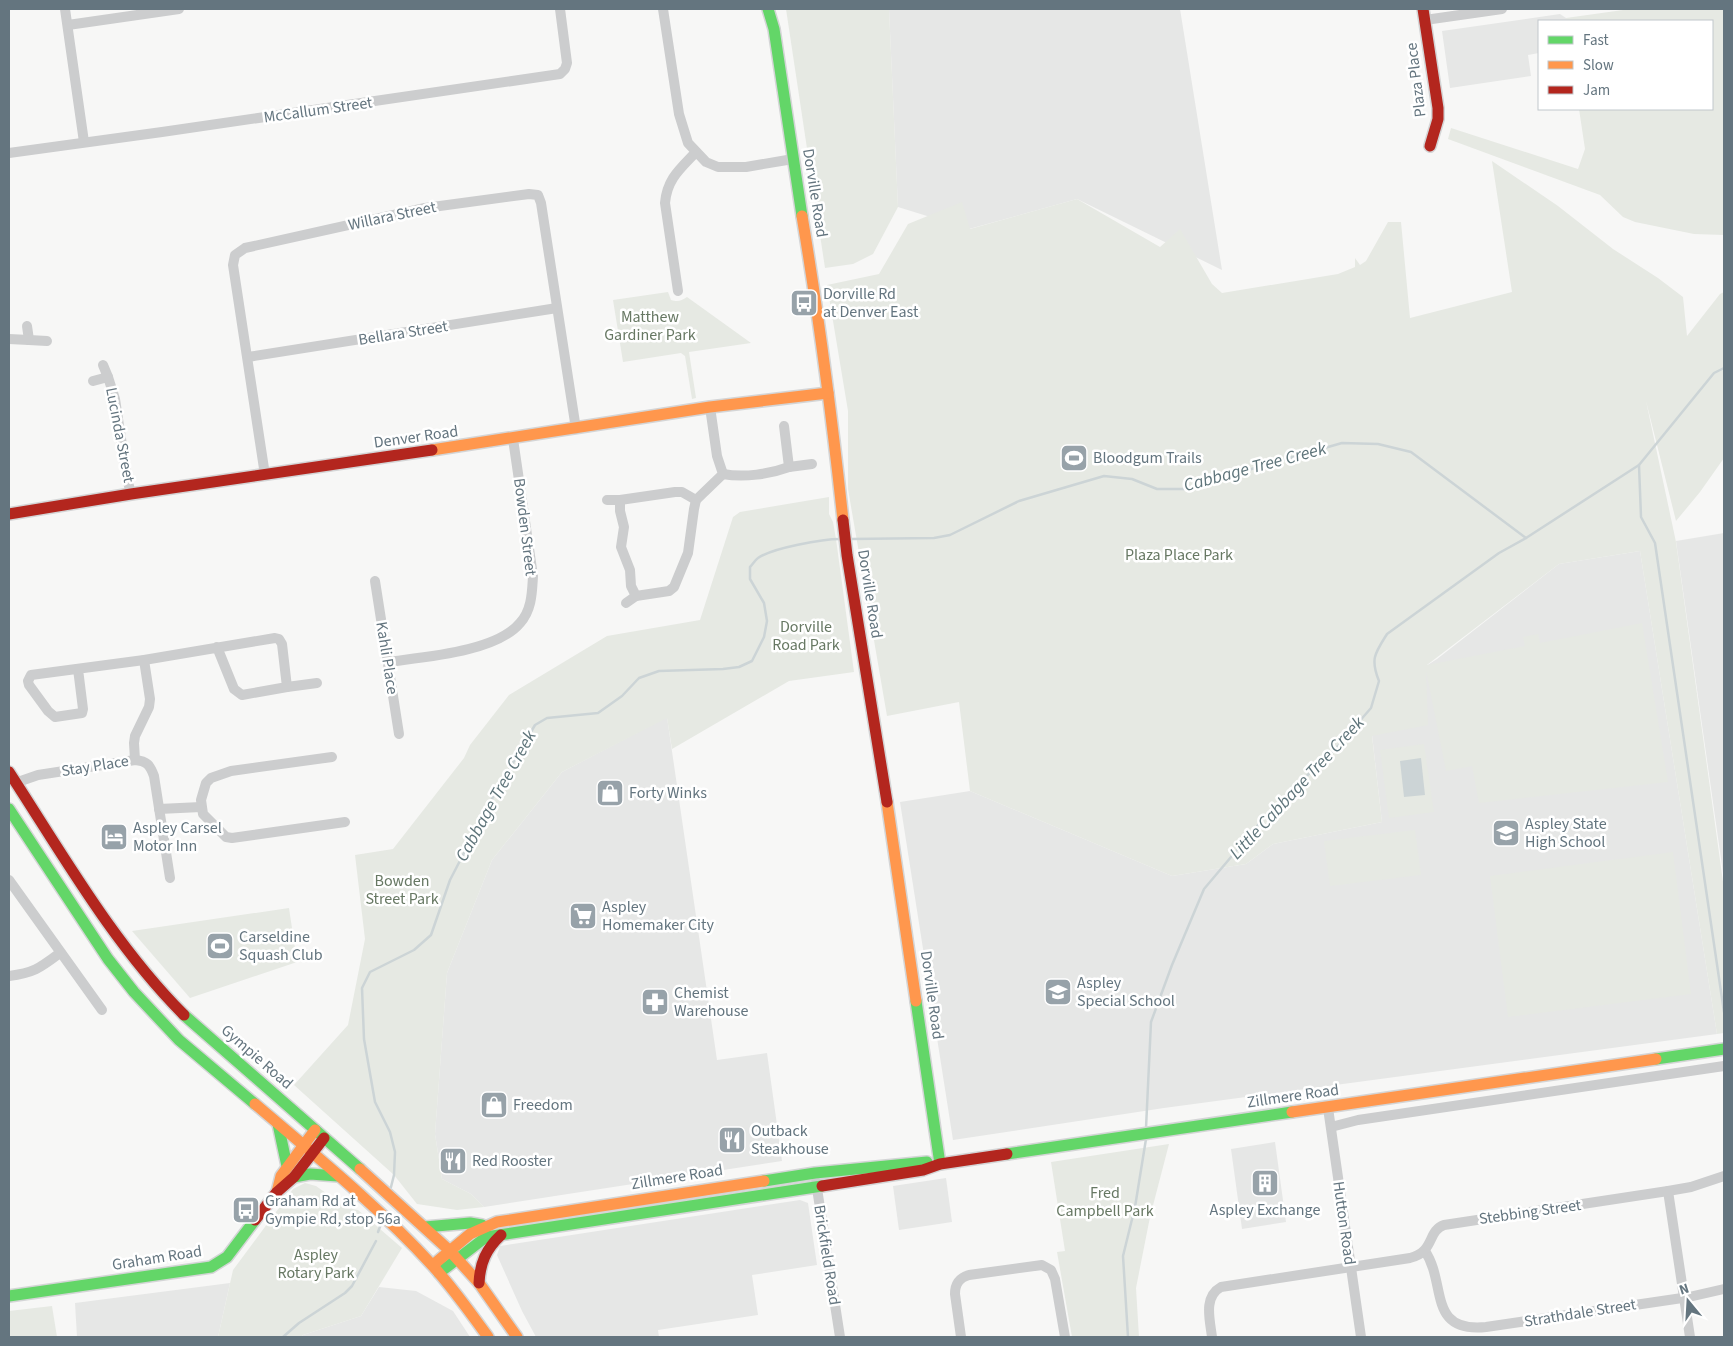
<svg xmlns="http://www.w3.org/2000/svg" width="1733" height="1346" font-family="'Source Sans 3',sans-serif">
<rect width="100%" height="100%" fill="#f7f7f6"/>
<!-- built -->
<g fill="#e6e7e6">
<path d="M889,9H1180L1222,270L1077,199L969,229L898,207Z"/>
<path d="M1560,14L1566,18V21H1539V53L1528,55L1531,76L1450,88L1442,31Z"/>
<path d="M1724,533V880L1676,541Z"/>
<path d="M1640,551L1717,1034L1164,1108L953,1140L900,802L970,791L1172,876L1246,864L1273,844L1382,822L1372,735L1426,666L1437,659L1559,564Z"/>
<path d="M667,717L717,1060L767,1053L782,1161L484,1207L471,1194L442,1179L435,1134L447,973L492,860L562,772Z"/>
<path d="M1275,1142L1286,1222L1242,1229L1231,1149Z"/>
<path d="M946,1178L952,1222L899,1230L893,1186Z"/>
<path d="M800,1200L808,1203L817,1265L752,1275L758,1315L658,1330L659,1337H536L522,1311L497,1255L500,1246Z"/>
<path d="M230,1283L218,1337H77L75,1303Z"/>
<path d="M379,1287L416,1291L453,1311L470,1337H301L303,1335L361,1316Z"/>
</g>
<!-- green -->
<g fill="#e6e9e3">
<path d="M786,9H889L898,207L873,254L853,264L825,268Z"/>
<path d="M1630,9H1724V235L1694,234L1635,222L1623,217L1600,195L1448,139L1451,128L1578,169L1585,149L1579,109H1712V21H1566V18Z"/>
<path d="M1492,161L1558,206L1613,249L1658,278L1683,297L1687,336L1720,294L1724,292V458L1700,492L1676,521L1646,401L1676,542L1724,889V1033L1717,1034L1640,551L1559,564L1427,665L1525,646L1523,637L1538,634L1540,643L1642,623L1668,782L1479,803L1472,766L1446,771L1426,671L1428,725L1372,736L1382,822L1273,844L1246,864L1172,876L970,791L959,702L887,716L848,489V411L827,285L879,274L908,224L962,202L970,229L1077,199L1160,247L1180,229L1212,284L1222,293L1338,274L1355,267V258L1360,265L1366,261L1388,222H1401L1410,318L1512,292Z"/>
<path d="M668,292L671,300C678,302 681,301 687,297L751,343L689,352L696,398L692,399L685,356L681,353L623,362L613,300Z"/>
<path d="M829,497V514L833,522L836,539L854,672L789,681L672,749L667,718L562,772L492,860L447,973L435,1134L442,1179L471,1194L484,1207L457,1210L417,1204L394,1175L294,1085L348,1025L365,939L355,855L393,849L464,758L470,745L509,695L607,636L700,620L733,517L740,512Z"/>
<path d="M1424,744L1434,812L1389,818L1380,750Z"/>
<path d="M1415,830L1421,875L1330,886L1324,841Z"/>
<path d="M1673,852L1691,994L1508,1017L1490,876Z"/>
<path d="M289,908L297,962L190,998L132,931Z"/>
<path d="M1169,1144L1150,1217L1136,1288L1139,1337H1072L1057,1252L1065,1251L1051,1162Z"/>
<path d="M305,1183L316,1186L347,1208L358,1210L402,1248L361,1316L303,1335L301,1337H218L233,1270L293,1189Z"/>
<path d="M52,1306L57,1337H9V1311Z"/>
</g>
<!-- water -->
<path fill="#ccd4d6" d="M1421,758L1425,795L1404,797L1400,761Z"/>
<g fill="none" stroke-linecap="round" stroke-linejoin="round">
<!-- stream -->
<g stroke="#ccd4d6" stroke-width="2.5">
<path d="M1639,465L1641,517L1655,543L1724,1012"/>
<path d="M851,539L934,538L950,535L1019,501L1104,476L1132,479L1157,489H1190L1220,478L1342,443L1378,444L1411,452L1526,538"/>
<path d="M1146,1128L1151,1022L1172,965L1204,889L1269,812L1338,746L1371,708L1379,681C1370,659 1375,653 1387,634L1499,553L1526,538L1639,465L1714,373L1724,368"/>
<path d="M391,1187L394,1175L395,1152L390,1132L375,1102L364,1039L362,988L370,972L414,950L431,935L450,880L493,797L535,725L547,718L598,713L622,696L639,678L659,671L723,669L739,667L752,661L764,637L767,621L764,603L750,579V567C753,564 755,560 758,558C772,548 823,539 840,539"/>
<path d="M378,1232L381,1224"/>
<path d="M283,1337L299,1323L345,1293L352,1286L376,1241"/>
<path d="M1128,1337L1123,1256L1135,1207L1146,1139"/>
</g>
<!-- fast casing -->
<g stroke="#d4d5d6" stroke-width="14">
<g id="fast">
<path d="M768,9L774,29L802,216"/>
<path d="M9,809L108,959L134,992L179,1040L255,1104"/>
<path d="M916,1001L940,1164"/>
<path d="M184,1015L360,1169"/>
<path d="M1656,1059L1724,1049"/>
<path d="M278,1124L287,1166"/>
<path d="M1007,1154L1292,1112"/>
<path d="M294,1177L310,1174L338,1176"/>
<path d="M764,1181L815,1173L927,1162"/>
<path d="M425,1227L470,1223L482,1225"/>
<path d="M439,1273L486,1237L822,1186"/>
<path d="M9,1296L211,1267L227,1257L255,1220"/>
</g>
</g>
<!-- slow casing -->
<g stroke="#d4d5d6" stroke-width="14">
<g id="slow">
<path d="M802,216C819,317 832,418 843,520"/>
<path d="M432,450L710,407L828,393"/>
<path d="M887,802L916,1001"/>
<path d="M255,1104C316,1156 378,1206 432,1265C453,1288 470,1312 488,1337"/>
<path d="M1292,1112L1656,1059"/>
<path d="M360,1169L449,1250L479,1283L517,1337"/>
<path d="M277,1192L281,1176L315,1130"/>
<path d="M433,1265L470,1234L497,1222L764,1181"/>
</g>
</g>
<!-- jam casing -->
<g stroke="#d4d5d6" stroke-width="14">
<g id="jam">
<path d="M1423,9L1438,108V119L1430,146"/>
<path d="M9,514L131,494L432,450"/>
<path d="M843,520L847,555L887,802"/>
<path d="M9,772C63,855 114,945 184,1015"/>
<path d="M822,1186L923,1170L940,1164L1007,1154"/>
<path d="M255,1220L277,1192L294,1177L324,1138"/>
<path d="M479,1283C480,1263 486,1249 501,1235"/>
</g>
</g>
<!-- street -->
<g stroke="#cccdce" stroke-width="10">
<path d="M65,9L84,142"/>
<path d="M663,9L679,114L688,143L706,162L718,167H746L793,159"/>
<path d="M1425,20L1502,9"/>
<path d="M68,25L179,9"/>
<path d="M9,153L162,132L560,74L565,69L567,63L560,9"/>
<path d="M678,291L665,203C667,179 680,169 696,152"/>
<path d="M27,326L29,340L47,341"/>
<path d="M9,339L29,340"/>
<path d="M248,357L557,308"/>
<path d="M108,377L115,399L127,478L131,494"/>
<path d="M93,381L108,377L103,365"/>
<path d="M789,467L812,464"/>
<path d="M723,474C744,478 770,474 789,467L784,426"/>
<path d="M265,475L233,265L235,255L245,248L425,208L529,194L538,195L541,203L576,429"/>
<path d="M607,500H620L675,492H682L696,500"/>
<path d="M620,500V511L624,527L621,547L630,570L631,586L636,596L669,591L674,587L688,553L694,509L696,500L723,474L717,456L710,407"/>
<path d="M375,581L399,734"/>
<path d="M626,603L636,596"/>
<path d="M388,662C424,657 496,652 520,623C532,610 532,592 533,576L513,439"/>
<path d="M78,669L83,709L82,713L55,717L48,711L29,685L28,681L31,675L144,660L275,638L279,639L282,644L287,687L242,695L234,689L217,647"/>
<path d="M287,687L317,683"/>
<path d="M332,757L231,771L211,778L206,783L201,800L203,814L226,837L232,838L345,822"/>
<path d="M135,760L134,743L135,736L149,707L150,699L144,660"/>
<path d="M15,783L38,775L135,760C147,761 150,765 154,776L170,878"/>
<path d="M159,809L201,807"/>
<path d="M9,880L102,1010"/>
<path d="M9,976C34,973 40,968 60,953"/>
<path d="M1328,1108L1361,1337"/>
<path d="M1331,1127L1358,1120L1724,1066"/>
<path d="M816,1182L840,1337"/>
<path d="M1668,1191L1690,1337"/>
<path d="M1425,1251C1447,1284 1427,1333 1486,1327L1689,1297L1724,1289"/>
<path d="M961,1337L955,1294C955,1284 959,1278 969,1275L1042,1265L1051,1270L1055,1279L1065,1337"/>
<path d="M1212,1337C1210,1320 1203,1297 1221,1287L1410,1258C1435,1252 1427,1231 1444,1225L1668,1191L1691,1187L1724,1176"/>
</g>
<!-- fast -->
<use href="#fast" stroke="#63d668" stroke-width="11"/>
<!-- slow -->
<use href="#slow" stroke="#ff974d" stroke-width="11"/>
<!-- jam -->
<use href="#jam" stroke="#b3261e" stroke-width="11"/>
</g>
<!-- icons -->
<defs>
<g id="bus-square" transform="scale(1.4375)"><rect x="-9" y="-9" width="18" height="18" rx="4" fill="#97a2a9" stroke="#fff"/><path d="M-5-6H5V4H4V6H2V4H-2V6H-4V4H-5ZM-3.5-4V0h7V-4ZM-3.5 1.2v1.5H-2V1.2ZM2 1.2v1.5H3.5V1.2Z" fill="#fff"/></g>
<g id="stadium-square" transform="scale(1.4375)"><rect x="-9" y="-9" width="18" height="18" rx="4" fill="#97a2a9" stroke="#fff"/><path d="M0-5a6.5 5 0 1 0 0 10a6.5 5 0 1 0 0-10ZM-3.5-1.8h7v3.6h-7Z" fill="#fff"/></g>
<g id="shop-square" transform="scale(1.4375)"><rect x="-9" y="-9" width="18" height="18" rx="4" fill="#97a2a9" stroke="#fff"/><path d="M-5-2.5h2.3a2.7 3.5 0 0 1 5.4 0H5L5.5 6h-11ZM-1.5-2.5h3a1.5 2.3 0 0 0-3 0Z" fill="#fff"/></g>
<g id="school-square" transform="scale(1.4375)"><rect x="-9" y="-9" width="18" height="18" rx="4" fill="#97a2a9" stroke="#fff"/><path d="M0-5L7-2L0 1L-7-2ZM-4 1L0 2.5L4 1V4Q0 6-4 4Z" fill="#fff"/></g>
<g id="hotel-square" transform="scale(1.4375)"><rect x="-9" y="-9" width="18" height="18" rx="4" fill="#97a2a9" stroke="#fff"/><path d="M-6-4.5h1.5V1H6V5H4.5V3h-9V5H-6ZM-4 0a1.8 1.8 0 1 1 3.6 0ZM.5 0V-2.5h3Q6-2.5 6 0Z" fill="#fff"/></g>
<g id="supermarket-square" transform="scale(1.4375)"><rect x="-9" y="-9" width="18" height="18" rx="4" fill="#97a2a9" stroke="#fff"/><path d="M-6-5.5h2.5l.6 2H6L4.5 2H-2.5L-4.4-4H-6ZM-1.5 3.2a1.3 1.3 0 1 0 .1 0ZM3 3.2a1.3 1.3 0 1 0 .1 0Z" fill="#fff"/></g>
<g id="pharmacy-square" transform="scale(1.4375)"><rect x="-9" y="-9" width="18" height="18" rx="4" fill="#97a2a9" stroke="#fff"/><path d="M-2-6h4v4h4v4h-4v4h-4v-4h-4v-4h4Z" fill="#fff"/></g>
<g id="restaurant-square" transform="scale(1.4375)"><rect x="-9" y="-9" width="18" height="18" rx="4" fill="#97a2a9" stroke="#fff"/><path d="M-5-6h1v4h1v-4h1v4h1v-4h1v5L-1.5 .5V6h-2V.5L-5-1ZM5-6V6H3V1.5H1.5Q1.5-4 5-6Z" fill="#fff"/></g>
<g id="building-square" transform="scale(1.4375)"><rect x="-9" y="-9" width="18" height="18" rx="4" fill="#97a2a9" stroke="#fff"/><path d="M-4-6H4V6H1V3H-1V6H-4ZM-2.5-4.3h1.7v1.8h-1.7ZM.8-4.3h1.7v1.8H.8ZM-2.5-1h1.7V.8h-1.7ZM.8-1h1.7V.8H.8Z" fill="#fff"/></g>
</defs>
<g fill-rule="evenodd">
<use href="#bus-square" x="804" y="303"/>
<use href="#stadium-square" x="1074" y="458"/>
<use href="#shop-square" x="610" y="793"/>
<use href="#school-square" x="1506" y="833"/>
<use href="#hotel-square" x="114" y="837"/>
<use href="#supermarket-square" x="583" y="916"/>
<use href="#stadium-square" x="220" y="946"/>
<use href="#school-square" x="1058" y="992"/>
<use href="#pharmacy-square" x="655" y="1002"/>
<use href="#shop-square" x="494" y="1105"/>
<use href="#restaurant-square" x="732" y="1140"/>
<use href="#restaurant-square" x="453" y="1161"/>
<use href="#building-square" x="1265" y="1183"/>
<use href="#bus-square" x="246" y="1210"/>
</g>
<g text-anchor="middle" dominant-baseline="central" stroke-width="5" stroke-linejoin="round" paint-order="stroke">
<!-- street labels -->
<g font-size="16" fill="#64757f" stroke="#fff">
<text transform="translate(1416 80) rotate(-97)">Plaza Place</text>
<text transform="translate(318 110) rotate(-8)">McCallum Street</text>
<text transform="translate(815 193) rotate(81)">Dorville Road</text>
<text transform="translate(392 216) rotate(-12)">Willara Street</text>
<text transform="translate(403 333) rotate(-9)">Bellara Street</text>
<text transform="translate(120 435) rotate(79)">Lucinda Street</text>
<text transform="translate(416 437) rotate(-8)">Denver Road</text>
<text transform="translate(525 527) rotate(83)">Bowden Street</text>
<text transform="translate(870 594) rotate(81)">Dorville Road</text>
<text transform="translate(387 658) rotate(81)">Kahli Place</text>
<text transform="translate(95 766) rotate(-9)">Stay Place</text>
<text transform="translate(932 995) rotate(82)">Dorville Road</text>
<text transform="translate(257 1057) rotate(41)">Gympie Road</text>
<text transform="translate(1293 1096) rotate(-8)">Zillmere Road</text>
<text transform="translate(677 1177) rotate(-9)">Zillmere Road</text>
<text transform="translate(1530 1212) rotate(-8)">Stebbing Street</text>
<text transform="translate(1344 1223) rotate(82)">Hutton Road</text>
<text transform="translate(827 1255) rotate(81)">Brickfield Road</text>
<text transform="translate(157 1258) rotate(-9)">Graham Road</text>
<text transform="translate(1580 1313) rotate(-9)">Strathdale Street</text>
</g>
<!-- poi labels -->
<g font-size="16" fill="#64757f" stroke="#fff" text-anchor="start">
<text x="823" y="294">Dorville Rd<tspan x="823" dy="18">at Denver East</tspan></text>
<text x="1093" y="458">Bloodgum Trails</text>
<text x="629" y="793">Forty Winks</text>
<text x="1525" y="824">Aspley State<tspan x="1525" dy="18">High School</tspan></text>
<text x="133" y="828">Aspley Carsel<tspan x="133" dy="18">Motor Inn</tspan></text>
<text x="602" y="907">Aspley<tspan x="602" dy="18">Homemaker City</tspan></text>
<text x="239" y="937">Carseldine<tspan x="239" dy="18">Squash Club</tspan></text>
<text x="1077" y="983">Aspley<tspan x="1077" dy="18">Special School</tspan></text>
<text x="674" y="993">Chemist<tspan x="674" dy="18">Warehouse</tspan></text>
<text x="513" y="1105">Freedom</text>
<text x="751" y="1131">Outback<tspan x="751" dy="18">Steakhouse</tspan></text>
<text x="472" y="1161">Red Rooster</text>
<text x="265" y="1201">Graham Rd at<tspan x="265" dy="18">Gympie Rd, stop 56a</tspan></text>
<text x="1265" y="1210" text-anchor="middle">Aspley Exchange</text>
</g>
<!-- park labels -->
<g font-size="16" fill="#677863" stroke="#fff">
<text x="650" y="317">Matthew<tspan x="650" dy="18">Gardiner Park</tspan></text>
<text x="1179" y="555">Plaza Place Park</text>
<text x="806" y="627">Dorville<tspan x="806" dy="18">Road Park</tspan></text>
<text x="402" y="881">Bowden<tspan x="402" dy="18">Street Park</tspan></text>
<text x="1105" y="1193">Fred<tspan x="1105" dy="18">Campbell Park</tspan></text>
<text x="316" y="1255">Aspley<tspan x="316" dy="18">Rotary Park</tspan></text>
</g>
<!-- water labels -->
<g font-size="18" font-style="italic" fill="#5e747a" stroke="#fff">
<text transform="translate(1255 467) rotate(-15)">Cabbage Tree Creek</text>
<text transform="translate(1297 788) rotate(-47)">Little Cabbage Tree Creek</text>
<text transform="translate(496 796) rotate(-61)">Cabbage Tree Creek</text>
</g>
</g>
<!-- border -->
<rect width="1733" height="1346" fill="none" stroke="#64757f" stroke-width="20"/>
<!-- legend -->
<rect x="1538" y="20" width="175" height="90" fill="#ffffff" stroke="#c1c8cc"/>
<rect x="1548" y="36" width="25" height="8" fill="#63d668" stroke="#c1c8cc"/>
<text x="1583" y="45" font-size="15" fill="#64757f">Fast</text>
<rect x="1548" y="61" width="25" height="8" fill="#ff974d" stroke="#c1c8cc"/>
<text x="1583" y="70" font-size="15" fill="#64757f">Slow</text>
<rect x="1548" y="86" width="25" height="8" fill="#b3261e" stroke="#c1c8cc"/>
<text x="1583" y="95" font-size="15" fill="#64757f">Jam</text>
<!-- north arrow -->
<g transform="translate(1688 1301) rotate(342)" stroke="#ffffff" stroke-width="4" paint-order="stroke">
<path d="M0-4L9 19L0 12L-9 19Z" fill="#64757f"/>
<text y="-8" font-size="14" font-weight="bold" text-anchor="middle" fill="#64757f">N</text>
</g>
</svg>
